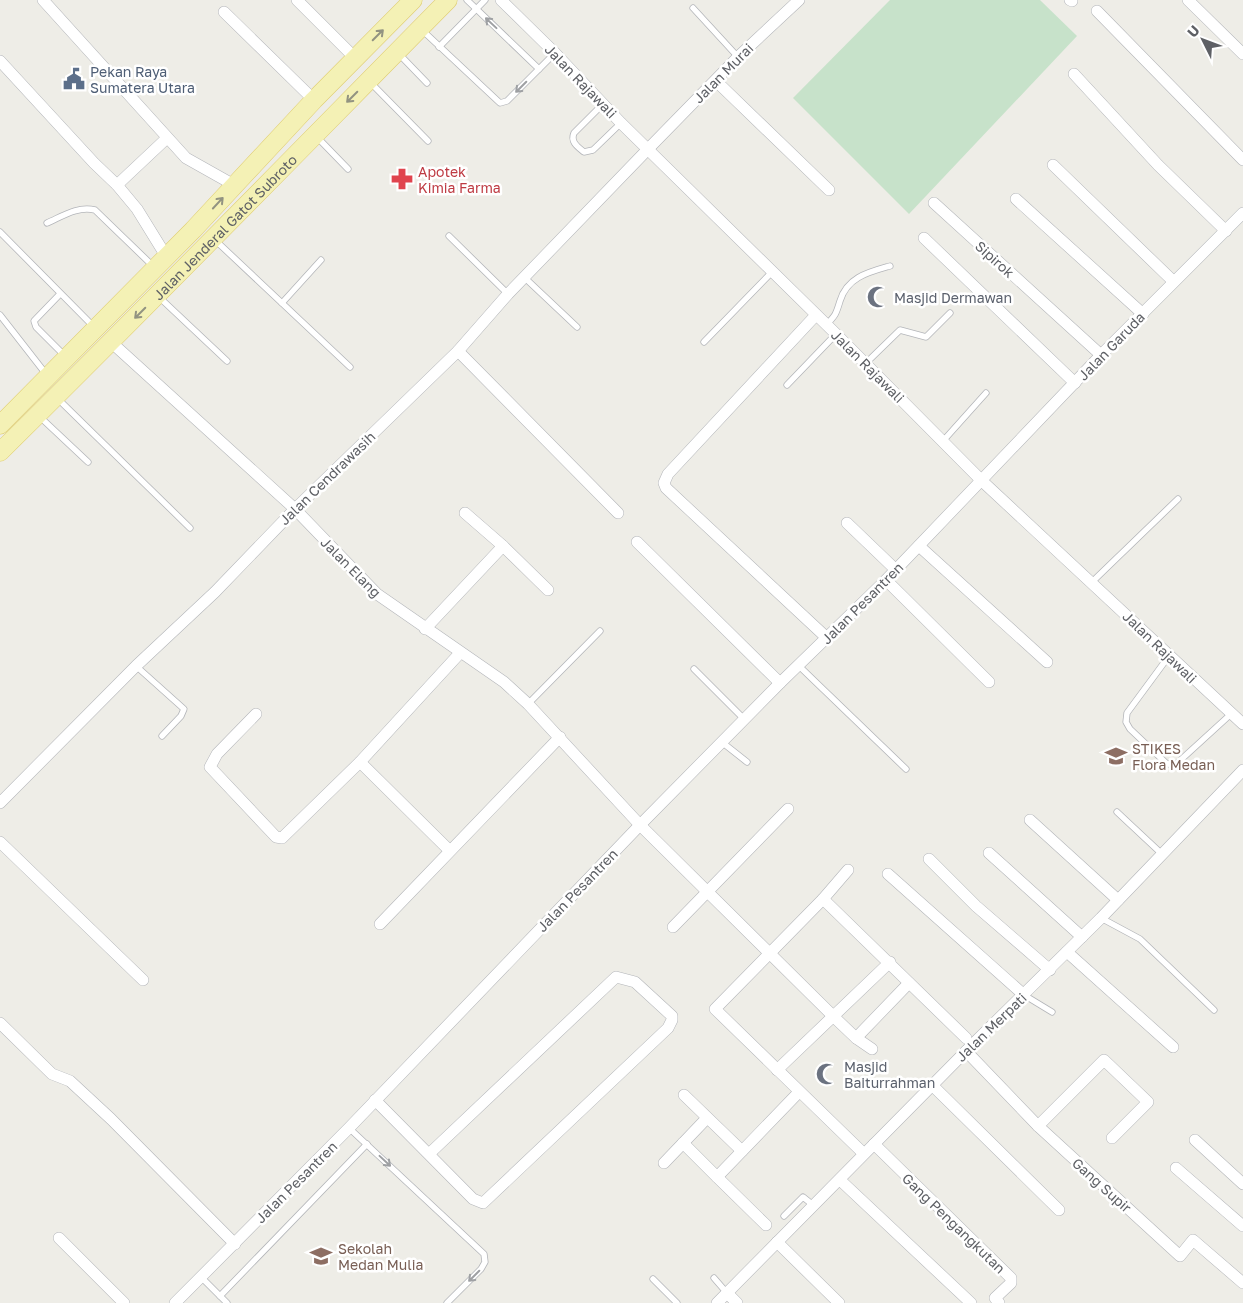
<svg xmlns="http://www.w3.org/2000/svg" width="1243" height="1303" font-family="'Golos Text',sans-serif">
<rect width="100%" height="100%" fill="#eeede7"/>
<!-- green -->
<path fill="#c7e2ca" d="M890,0H1040L1077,36L909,214L793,98Z"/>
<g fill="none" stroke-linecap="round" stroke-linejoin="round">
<!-- lane casing -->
<g stroke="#b3b5b9" stroke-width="7">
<g id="lane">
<path d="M467,0L539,69"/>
<path d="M693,8L738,57"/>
<path d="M422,30L500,103L507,101L555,53"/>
<path d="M439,47L485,0"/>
<path d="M399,54L427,83"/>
<path d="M370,82L428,141"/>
<path d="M603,104L574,133C570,142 578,147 584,152L593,150L621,123"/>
<path d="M316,136L348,169"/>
<path d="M47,223C63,216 77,206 95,210L154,267"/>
<path d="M0,232L93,326"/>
<path d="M449,236L508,294"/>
<path d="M215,240L350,367"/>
<path d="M525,278L577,327"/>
<path d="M60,294L34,321L36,327L65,356"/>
<path d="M159,297L227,361"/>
<path d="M282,303L321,260"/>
<path d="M0,315L46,374"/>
<path d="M826,325C836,315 836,314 840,301C847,277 869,272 890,266"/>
<path d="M704,342L772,272"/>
<path d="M865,364L900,330L926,337L950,313"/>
<path d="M787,385L836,334"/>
<path d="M57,398L190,528"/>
<path d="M39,416L88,462"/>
<path d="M943,441L986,393"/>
<path d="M1092,582L1178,499"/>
<path d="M1169,656L1127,713L1126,722L1130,729L1166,763L1174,766L1231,714"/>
<path d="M136,666L184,709L181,716L162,736"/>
<path d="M799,666L906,769"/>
<path d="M694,669L745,720"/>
<path d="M528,704L600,631"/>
<path d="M723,743L747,762"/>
<path d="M1117,812L1163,855"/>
<path d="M1101,918L1140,939L1214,1010"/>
<path d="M1024,995L1052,1012"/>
<path d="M349,1128L484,1254L485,1262L481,1269L447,1303"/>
<path d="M784,1216L803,1197L813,1205"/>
<path d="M201,1277L227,1303"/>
<path d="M714,1278L727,1293"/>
<path d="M653,1279L677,1303"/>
<path d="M220,1296L367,1144"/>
</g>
</g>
<!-- street casing -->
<g stroke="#b3b5b9" stroke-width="12">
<g id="street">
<path d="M43,0L186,158L234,185"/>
<path d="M297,0L355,58"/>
<path d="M501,0L555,53L621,123L836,334L982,481L1243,724"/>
<path d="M1070,0L1072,1"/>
<path d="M1188,0L1243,54"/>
<path d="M1097,11L1243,160"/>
<path d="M224,12L314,100"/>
<path d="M0,61L94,163L117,185L137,209L166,256"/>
<path d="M1074,74L1158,165L1226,231"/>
<path d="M716,81L829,190"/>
<path d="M1053,165L1173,281"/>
<path d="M117,185L167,138"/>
<path d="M1016,199L1143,314"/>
<path d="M934,203L1101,355"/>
<path d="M924,238L1075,383"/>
<path d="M816,315L668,474L664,483L666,488L827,638"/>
<path d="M111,342L295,509L377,594L504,682L528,704L640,825L834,1017L856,1038L872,1049"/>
<path d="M458,351L618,513"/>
<path d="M847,523L896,570"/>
<path d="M637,542L780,683"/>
<path d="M503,546L548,590"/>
<path d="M919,546L1047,662"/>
<path d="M886,580L989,682"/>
<path d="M425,629L503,546L465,513"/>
<path d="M256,714L217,754L210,767L276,837L282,838L360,762L460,653"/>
<path d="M360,762L449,850"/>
<path d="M0,803L136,666L215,592L295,509L458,351L508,294L649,148L738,57L799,0"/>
<path d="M1030,820L1118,900"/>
<path d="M0,842L143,980"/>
<path d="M989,853L1082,937"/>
<path d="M929,859L976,906L1050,970"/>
<path d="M848,870L823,899L715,1009L860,1150"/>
<path d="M888,874L1024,995"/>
<path d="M823,899L966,1038"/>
<path d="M380,924L560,737"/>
<path d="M673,927L788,809"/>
<path d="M1067,952L1173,1047"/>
<path d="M0,1023L52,1074L70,1081L111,1119L235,1244"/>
<path d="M856,1038L909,983"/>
<path d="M966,1051L1038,1126L1180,1256L1193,1240L1243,1283"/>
<path d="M777,1070L890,962"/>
<path d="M932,1085L1059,1210"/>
<path d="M684,1095L742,1151"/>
<path d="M375,1100L473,1199L483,1203L668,1028L672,1020V1016L635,982L616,977L430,1153"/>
<path d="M1038,1126L1104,1060L1148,1102L1112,1138"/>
<path d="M1195,1140L1243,1184"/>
<path d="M683,1143L717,1177L799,1092"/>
<path d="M874,1144L1011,1278V1283L995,1298L999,1303"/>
<path d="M664,1163L707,1118"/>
<path d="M1176,1168L1243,1226"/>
<path d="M717,1177L766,1225"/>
<path d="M840,1180L971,1303"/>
<path d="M59,1238L124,1303"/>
<path d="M777,1242L839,1303"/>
<path d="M727,1293L737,1303"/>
<path d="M175,1303L349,1128L640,825L780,683L886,580L1101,355L1243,213"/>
<path d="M717,1303L973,1044L1101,918L1243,770"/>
</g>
</g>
<!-- primary casing -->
<g stroke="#dfcc6f" stroke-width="19">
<g id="primary">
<path d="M0,425L193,230L314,100L413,0"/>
<path id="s1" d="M0,452C151,303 299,151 448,0"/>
</g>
</g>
<!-- lane -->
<use href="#lane" stroke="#fff" stroke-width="5.5"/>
<!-- street -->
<use href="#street" stroke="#fff" stroke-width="11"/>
<!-- primary -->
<use href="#primary" stroke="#f4f1b5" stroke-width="18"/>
</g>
<!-- one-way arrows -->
<defs><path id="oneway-shaft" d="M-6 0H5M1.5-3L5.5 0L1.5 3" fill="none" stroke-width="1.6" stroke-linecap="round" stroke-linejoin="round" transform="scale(1.25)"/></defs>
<g stroke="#9ea0a3">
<use href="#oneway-shaft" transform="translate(491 23) rotate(-137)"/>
<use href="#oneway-shaft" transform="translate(521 87) rotate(135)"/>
<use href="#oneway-shaft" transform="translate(385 1161) rotate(43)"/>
<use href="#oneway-shaft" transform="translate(474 1276) rotate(135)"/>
</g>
<g stroke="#929381">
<use href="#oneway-shaft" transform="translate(378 35) rotate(-45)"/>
<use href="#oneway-shaft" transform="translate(352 97) rotate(135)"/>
<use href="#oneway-shaft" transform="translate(218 203) rotate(-47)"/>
<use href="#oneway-shaft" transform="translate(140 313) rotate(135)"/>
</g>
<!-- icons -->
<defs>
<g id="civic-bare" transform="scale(1.725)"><path d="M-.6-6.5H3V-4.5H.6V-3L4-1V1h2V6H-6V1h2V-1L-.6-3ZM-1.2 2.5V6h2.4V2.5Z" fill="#5c6f8a" stroke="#fff" stroke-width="2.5" paint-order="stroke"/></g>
<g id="pharmacy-bare" transform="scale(1.725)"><path d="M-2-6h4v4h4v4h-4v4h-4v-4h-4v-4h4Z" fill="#e0444e" stroke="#fff" stroke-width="2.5" paint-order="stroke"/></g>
<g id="mosque-bare" transform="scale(1.725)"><path d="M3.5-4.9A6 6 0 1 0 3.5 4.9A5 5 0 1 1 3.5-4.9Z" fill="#6b7280" stroke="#fff" stroke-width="2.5" paint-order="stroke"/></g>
<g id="university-bare" transform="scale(1.725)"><path d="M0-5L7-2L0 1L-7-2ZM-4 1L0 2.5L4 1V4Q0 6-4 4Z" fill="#8d6e63" stroke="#fff" stroke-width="2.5" paint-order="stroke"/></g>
<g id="school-bare" transform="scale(1.725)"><path d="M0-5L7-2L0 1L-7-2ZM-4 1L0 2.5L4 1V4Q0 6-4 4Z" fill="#8d6e63" stroke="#fff" stroke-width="2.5" paint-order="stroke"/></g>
</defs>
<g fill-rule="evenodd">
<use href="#civic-bare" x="74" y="79"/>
<use href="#pharmacy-bare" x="402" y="179"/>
<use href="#mosque-bare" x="878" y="297"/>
<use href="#university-bare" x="1116" y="756"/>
<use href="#mosque-bare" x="827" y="1074"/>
<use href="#school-bare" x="321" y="1256"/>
</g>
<g text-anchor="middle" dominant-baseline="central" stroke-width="5" stroke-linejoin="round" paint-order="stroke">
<!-- service labels -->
<g font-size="14" fill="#4e5e75" stroke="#fff" text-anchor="start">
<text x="90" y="71">Pekan Raya<tspan x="90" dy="16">Sumatera Utara</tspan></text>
</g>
<!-- street labels -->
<g font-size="14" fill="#5e6065" stroke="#fff">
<text transform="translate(723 73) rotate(-45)">Jalan Murai</text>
<text transform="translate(581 81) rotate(46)">Jalan Rajawali</text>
<text stroke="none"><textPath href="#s1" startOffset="318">Jalan Jenderal Gatot Subroto</textPath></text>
<text transform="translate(995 259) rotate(42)">Sipirok</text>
<text transform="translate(1111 346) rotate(-46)">Jalan Garuda</text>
<text transform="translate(868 366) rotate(45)">Jalan Rajawali</text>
<text transform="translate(327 478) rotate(-44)">Jalan Cendrawasih</text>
<text transform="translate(351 567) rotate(45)">Jalan Elang</text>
<text transform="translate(862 603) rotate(-45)">Jalan Pesantren</text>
<text transform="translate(1160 647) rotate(44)">Jalan Rajawali</text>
<text transform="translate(577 890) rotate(-46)">Jalan Pesantren</text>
<text transform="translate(991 1027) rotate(-44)">Jalan Merpati</text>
<text transform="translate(296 1182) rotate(-45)">Jalan Pesantren</text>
<text transform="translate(1102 1185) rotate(42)">Gang Supir</text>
<text transform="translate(954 1223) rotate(44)">Gang Pengangkutan</text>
</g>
<!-- health labels -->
<g font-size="14" fill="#be3a42" stroke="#fff" text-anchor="start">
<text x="418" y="171">Apotek<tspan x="418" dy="16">Kimia Farma</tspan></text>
</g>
<!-- worship labels -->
<g font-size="14" fill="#5b616d" stroke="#fff" text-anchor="start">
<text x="894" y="297">Masjid Dermawan</text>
<text x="844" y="1066">Masjid<tspan x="844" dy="16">Baiturrahman</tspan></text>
</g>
<!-- education labels -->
<g font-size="14" fill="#785e54" stroke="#fff" text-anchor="start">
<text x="1132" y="748">STIKES<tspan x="1132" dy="16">Flora Medan</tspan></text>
<text x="338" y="1248">Sekolah<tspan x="338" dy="16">Medan Mulia</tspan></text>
</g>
</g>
<!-- north arrow -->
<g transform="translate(1203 40) rotate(312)" stroke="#ffffff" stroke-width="4" paint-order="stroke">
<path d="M0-4L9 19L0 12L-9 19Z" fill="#5e6065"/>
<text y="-8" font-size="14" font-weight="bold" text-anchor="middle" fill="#5e6065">U</text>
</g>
</svg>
